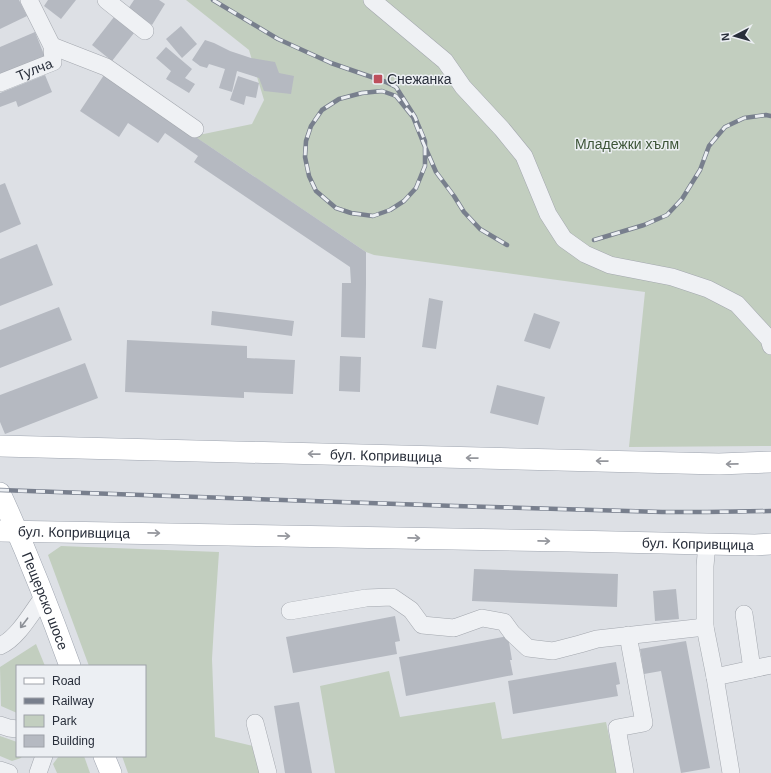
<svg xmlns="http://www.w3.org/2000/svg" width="771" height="773" font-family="Arial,sans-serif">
<rect width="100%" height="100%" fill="#dde0e5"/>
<!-- green -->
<g fill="#c2cebf">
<path d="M186,0H771V446L629,447L645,292L374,255L366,252L194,136L252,124L264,100L249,50Z"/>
<path d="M61,546L219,552L214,625L212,659L215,737L253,746L261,773H128L122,756H145V666H89L48,555Z"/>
<path d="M36,644L45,666H17V713L1,706L0,667Z"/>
<path d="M389,671L400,717L495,702L502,739L606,722L617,773H335L320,686Z"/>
<path d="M0,736L17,742V756H22L21,758L12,761L0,756Z"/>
<path d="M59,756H84L90,773H57L53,764Z"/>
</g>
<!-- building -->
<g fill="#b5b9c1">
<path d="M0,0H19L27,16L0,29Z"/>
<path d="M48,0H76L61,19L44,6Z"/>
<path d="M134,0H159L165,4L152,25L128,9Z"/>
<path d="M114,17L134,33L112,61L92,45Z"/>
<path d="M181,26L197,44L182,58L166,39Z"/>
<path d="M35,32L45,57L0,76V47Z"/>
<path d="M205,40L214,43L230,51L251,58L275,62L279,73L294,76L291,94L264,91L259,78L237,71L232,92L219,88L225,69L209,64L207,68L200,66L192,60Z"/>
<path d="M166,47L192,69L185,78L195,84L189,93L166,79L171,71L156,58Z"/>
<path d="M45,75L52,92L18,107L16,101L0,107V93Z"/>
<path d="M104,75L366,252V284L365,338L341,337L342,283H351L350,267L194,162L198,156L165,133L158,143L128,123L119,137L80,111Z"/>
<path d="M238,76L259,83L256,98L246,96L244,105L230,100Z"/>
<path d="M5,183L21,224L0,233V185Z"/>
<path d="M37,244L53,285L0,306V259Z"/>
<path d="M429,298L443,301L436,349L422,347Z"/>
<path d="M59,307L72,340L0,368V330Z"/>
<path d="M212,311L294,321L292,336L211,325Z"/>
<path d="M534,313L560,322L550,349L524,341Z"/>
<path d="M127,340L247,346V358L295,360L293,394L244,392V398L125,392Z"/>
<path d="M340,356L361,357L360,392L339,391Z"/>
<path d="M85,363L98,398L5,434L0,422V395Z"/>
<path d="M497,385L545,397L538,425L490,413Z"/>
<path d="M474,569L618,574L617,607L472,601Z"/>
<path d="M676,589L679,619L655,621L653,591Z"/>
<path d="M395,616L400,641L395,642L397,654L293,673L286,637Z"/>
<path d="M508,636L512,660H510L513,675L406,696L399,657Z"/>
<path d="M686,641L710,768L681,773L661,671L644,674L640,649Z"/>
<path d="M616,662L620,684L616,685L618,696L513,714L508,681Z"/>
<path d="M299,702L312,773H285L274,706Z"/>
</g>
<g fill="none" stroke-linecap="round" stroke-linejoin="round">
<!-- minor casing -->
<g stroke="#a3a7ae" stroke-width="18">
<g id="minor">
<path d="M106,0L145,31"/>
<path d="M372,0L445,61L463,87L502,129L524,156L548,214L564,239L585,254L610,265L672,277L708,289L737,304L769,339L771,346"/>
<path d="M52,46L106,67L195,129"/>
<path id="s1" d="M0,83L53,62L52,46L29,0"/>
<path d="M707,544L705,566V627L715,677L731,773"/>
<path d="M290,611L366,598L392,597L411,610L422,625L454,628L482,618L504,622L512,633L528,648L553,651L580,644L597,639L705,627"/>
<path d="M744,614L752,669"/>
<path d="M0,646C18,638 32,612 44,596"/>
<path d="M715,677L771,665"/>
<path d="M255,723L268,773"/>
<path d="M0,725L9,728L17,729"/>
<path d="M0,770L9,773"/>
<path d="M38,773L44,756"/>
<path d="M625,773L617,728L644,723L628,635"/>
</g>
</g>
<!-- major casing -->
<g stroke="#9ea4af" stroke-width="22">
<g id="major">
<path id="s2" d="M0,446L719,464L771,462"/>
<path id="s3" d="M0,493C26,550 49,608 70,666"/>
<path id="s4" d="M0,531L570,541L707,544L755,545L771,544"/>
<path d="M104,756L111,773"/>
</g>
</g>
<!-- minor -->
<use href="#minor" stroke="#eff1f4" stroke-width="17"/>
<!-- major -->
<use href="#major" stroke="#fff" stroke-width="21"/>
<!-- rail casing -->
<g stroke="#787f8d" stroke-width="4.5">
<g id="rail">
<path d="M213,0L278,39L331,63L386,82L396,87L415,117L425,141V166L416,188L404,201L390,210L373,216L351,213L336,208L316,191L309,176L305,157L306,141L311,126L322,110L339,99L362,93L382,91L396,96L413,117L423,142L436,172L454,196L464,212L480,229L507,245"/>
<path d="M594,240L644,225L667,215L682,199L700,170L709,146L725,127L744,118L766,115L771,116"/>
<path d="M0,490L455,506L662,512H707L771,511"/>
</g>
</g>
<!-- rail -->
<use href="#rail" stroke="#eceff3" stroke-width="3" stroke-dasharray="9" stroke-linecap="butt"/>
</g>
<!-- one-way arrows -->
<defs><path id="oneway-shaft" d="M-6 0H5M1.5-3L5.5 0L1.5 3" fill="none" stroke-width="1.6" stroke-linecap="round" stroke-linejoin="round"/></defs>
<g stroke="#94969c">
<use href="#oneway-shaft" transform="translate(314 454) rotate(-179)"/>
<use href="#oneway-shaft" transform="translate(472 458) rotate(-179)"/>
<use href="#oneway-shaft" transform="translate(602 461) rotate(-179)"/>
<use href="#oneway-shaft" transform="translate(732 464) rotate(179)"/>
<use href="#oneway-shaft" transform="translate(154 533) rotate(1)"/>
<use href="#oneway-shaft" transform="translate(284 536) rotate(1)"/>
<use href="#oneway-shaft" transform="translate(414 538) rotate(1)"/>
<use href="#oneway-shaft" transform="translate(544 541) rotate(1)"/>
</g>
<use stroke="#8c9097" href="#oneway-shaft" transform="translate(24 623) rotate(127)"/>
<!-- markers -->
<rect fill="#bd4f5b" stroke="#eceff3" stroke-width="1.5" x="373" y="74" width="10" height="10" rx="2"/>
<g text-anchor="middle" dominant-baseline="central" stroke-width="3" stroke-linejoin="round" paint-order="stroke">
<!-- street labels -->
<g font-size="14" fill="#282e3a" stroke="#eceff3">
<text stroke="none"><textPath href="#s1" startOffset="37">Тулча</textPath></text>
<text stroke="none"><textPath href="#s2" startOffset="386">бул. Копривщица</textPath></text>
<text stroke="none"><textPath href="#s4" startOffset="74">бул. Копривщица</textPath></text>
<text stroke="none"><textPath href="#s4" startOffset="698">бул. Копривщица</textPath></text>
<text stroke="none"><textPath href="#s3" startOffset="117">Пещерско шосе</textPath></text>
</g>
<!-- poi labels -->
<g font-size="14" fill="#282e3a" stroke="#eceff3" text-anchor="start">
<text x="387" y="79">Снежанка</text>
</g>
<!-- park labels -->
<g font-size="14" fill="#3c5437" stroke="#eceff3">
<text x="627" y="144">Младежки хълм</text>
</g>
</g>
<!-- legend -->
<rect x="16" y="665" width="130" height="92" fill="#eceff3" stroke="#9ea2a9"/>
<rect x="24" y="678" width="20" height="6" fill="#ffffff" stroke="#9ea2a9"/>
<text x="52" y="685" font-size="12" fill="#282e3a">Road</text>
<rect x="24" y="698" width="20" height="6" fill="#787f8d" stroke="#9ea2a9"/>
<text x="52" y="705" font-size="12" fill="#282e3a">Railway</text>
<rect x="24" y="715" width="20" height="12" fill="#c2cebf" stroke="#9ea2a9"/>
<text x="52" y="725" font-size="12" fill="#282e3a">Park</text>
<rect x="24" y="735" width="20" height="12" fill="#b5b9c1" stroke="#9ea2a9"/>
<text x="52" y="745" font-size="12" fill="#282e3a">Building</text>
<!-- north arrow -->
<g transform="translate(735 36) rotate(264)" stroke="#eceff3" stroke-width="3" paint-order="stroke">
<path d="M0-3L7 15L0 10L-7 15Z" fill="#282e3a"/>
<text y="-6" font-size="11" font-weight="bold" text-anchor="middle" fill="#282e3a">N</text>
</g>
</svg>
